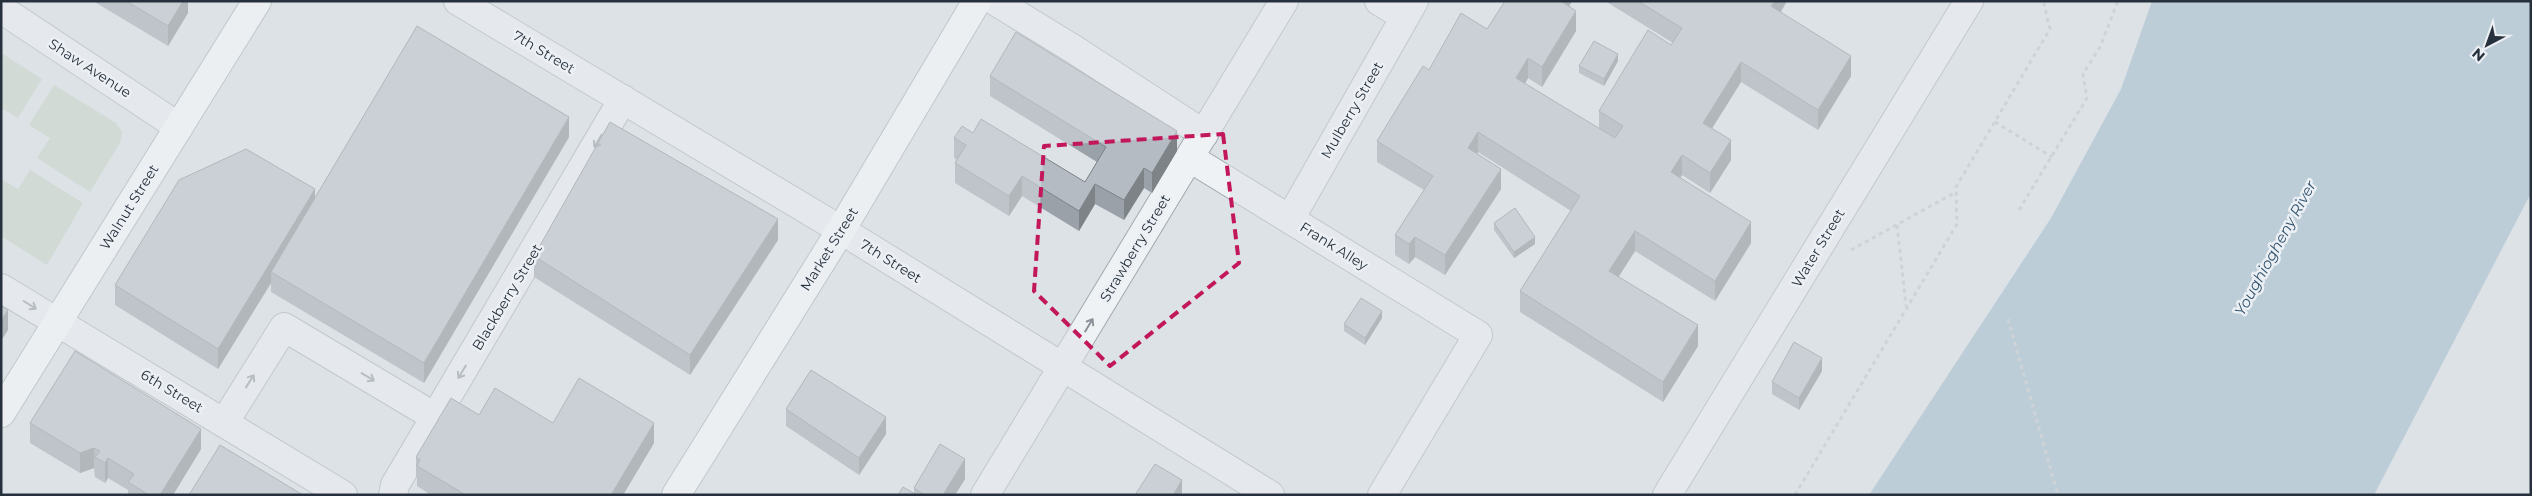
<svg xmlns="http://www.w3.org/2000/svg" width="2532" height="496" font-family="Montserrat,sans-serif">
<rect width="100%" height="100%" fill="#dde2e6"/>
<!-- green -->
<g fill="#c4d0be">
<path d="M1,53L42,79L18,118L1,108Z"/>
<path d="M54,85L116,123L122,132L121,141L90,192L37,158L50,138L29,125Z"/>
<path d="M30,170L83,203L47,265L1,236V179L18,189Z"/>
</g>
<!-- water -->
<path fill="#97b3c7" d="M2152,1H2531V193L2374,495H1869L2051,218L2121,89Z"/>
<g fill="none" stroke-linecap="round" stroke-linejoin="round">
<!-- minor casing -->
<g stroke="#a2a9b0" stroke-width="30">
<g id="minor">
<path d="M458,1L841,230L1270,495"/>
<path d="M995,1L1075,50L1204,134"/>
<path d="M1379,1L1405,17"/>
<path d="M1,9L179,127"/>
<path d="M1190,158L1478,335L1382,495"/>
<path d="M1290,219L1414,1"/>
<path d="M1,288L343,495"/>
<path d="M224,423L284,327L435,417"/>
<path d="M393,495L395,485L623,99"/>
<path d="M985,495L1284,1"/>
<path d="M1667,495L1969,1"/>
</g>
</g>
<!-- major casing -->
<g stroke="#9ca7b2" stroke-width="30">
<g id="major">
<path d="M1,413L257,1"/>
<path d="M676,495L841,230L977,1"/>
</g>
</g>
<!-- path -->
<g stroke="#bbc0c5" stroke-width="3" stroke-dasharray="4 4" stroke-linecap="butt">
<path d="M1995,122L2052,157"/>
<path d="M2019,210L2087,98L2083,74L2100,47L2118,1"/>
<path d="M1897,225L1906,306"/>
<path d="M1851,250L1956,192"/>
<path d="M2008,319L2058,495"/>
<path d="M1795,495L1957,224L1956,187L2050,29L2044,4L2046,1"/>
</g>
<!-- minor -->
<use href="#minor" stroke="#eff2f5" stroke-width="28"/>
<!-- major -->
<use href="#major" stroke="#fff" stroke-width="28"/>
</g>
<!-- wall -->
<g fill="#9ba1a8">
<path d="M93,1H188V13L168,46Z"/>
<path d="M1505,1H1572L1569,6L1576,31L1542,87L1528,78L1525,84L1599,129V111L1671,45L1673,43L1605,1H1787L1781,12L1851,76L1818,130L1741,82L1712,128L1731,160L1710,193L1682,175L1680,178L1751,243L1715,301L1635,251L1618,277L1698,346L1663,402L1520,312V291L1571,211L1478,152L1477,153L1501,189L1445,275L1415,257L1409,264L1395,255V235L1424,190L1377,162V141L1429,70L1487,29Z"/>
<path d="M1618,61L1604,86L1579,73V66Z"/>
<path d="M990,76L1177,151L1152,193L1144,188L1124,220L1095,204L1079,231L1022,196L1009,216L955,183V163L957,160L954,158V138L973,133L1085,182L1097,162L990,96Z"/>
<path d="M569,137L424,383L271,292V283L218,369L115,305V285L315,197Z"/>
<path d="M1494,223L1535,244L1514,258L1494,230Z"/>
<path d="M778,240L690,375L534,277V256Z"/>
<path d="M1382,318L1365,345L1344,331V324Z"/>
<path d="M1822,371L1799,410L1772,394V382Z"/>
<path d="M786,409L886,434L859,475L786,426Z"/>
<path d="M479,415L553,423L654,443L623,495H431L417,486V478L416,477V457Z"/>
<path d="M30,423L201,449L173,495H128V490L108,478L105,483L95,477L94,468L80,473L30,443Z"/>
<path d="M965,479L955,495H898L914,493V488Z"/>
</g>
<!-- shaded-wall -->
<g fill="#7e8388">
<path d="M180,1H188V13L168,46V26Z"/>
<path d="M1560,1H1572L1560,21Z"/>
<path d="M1775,1H1787L1771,27V6Z"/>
<path d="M1576,11V31L1542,87V67Z"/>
<path d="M1618,54V61L1604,86V79Z"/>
<path d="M1851,56V76L1818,130V110Z"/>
<path d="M1528,58V78L1516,98V78Z"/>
<path d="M1741,62V82L1703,143V123Z"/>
<path d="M569,117V137L424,383V363Z"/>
<path d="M1177,131V151L1152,193V173Z"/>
<path d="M1478,132V152L1468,168V148Z"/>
<path d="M1731,140V160L1710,193V173Z"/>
<path d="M1682,155V175L1671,193V172Z"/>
<path d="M1144,168V188L1124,220V200Z"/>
<path d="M1501,169V189L1445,275V255Z"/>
<path d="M1022,176V196L1009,216V196Z"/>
<path d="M1095,184V204L1079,231V211Z"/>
<path d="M315,189V209L271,272V283L218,369V349Z"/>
<path d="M778,219V240L690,375V355Z"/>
<path d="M1751,222V243L1715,301V281Z"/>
<path d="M1635,231V251L1609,292V271Z"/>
<path d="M1415,237V257L1409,264V244Z"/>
<path d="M1535,237V244L1514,258V252Z"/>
<path d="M8,310V330L1,341V321Z"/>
<path d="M1382,311V318L1365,345V338Z"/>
<path d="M1698,325V346L1663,402V382Z"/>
<path d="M1822,358V371L1799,410V398Z"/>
<path d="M886,417V434L859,475V458Z"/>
<path d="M654,423V443L623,495H611Z"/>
<path d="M201,429V449L173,495H160Z"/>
<path d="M94,448V468L80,473V453Z"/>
<path d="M108,458V478L105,483V463Z"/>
<path d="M965,459V479L955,495H943Z"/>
<path d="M1182,480V493L1181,495H1173Z"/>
</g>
<!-- building -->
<g fill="#b4bbc3" stroke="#7e8388">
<path d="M126,1H183L168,26Z"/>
<path d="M1505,1H1561L1576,11L1542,67L1528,58L1516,78L1615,138L1623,126L1599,111L1648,30L1671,45L1682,28L1638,1H1775L1771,6L1851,56L1818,110L1741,62L1703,123L1731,140L1710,173L1682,155L1671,172L1751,222L1715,281L1635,231L1609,271L1698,325L1663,382L1520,291L1580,196L1478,132L1468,148L1501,169L1445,255L1415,237L1409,244L1395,235L1433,176L1377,141L1423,66L1429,70L1461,13L1487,29Z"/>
<path d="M417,26L569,117L424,363L271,272Z"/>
<path d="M1016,32L1177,131L1152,173L1144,168L1124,200L1095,184L1079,211L1022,176L1009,196L955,163L966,145L954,138L962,126L973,133L981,119L1085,182L1106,147L990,76Z"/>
<path d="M1594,41L1618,54L1604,79L1579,66Z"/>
<path d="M610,122L778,219L690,355L534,256Z"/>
<path d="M246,149L315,189L218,349L115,285L179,180Z"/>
<path d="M1515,208L1535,237L1514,252L1494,223Z"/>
<path d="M1361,298L1382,311L1365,338L1344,324Z"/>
<path d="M1,306L8,310L1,321Z"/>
<path d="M1794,342L1822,358L1799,398L1772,382Z"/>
<path d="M75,351L201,429L160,495H149L128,482L134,474L108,458L105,463L95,457L100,451L94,448L80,453L30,423Z"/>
<path d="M811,370L886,417L859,458L786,409Z"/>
<path d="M579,378L654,423L611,495H466L417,466L420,460L416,457L451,398L479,415L495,388L553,423Z"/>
<path d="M940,444L965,459L943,495H925L914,488Z"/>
<path d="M220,445L303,495H189Z"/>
<path d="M1155,464L1182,480L1173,495H1135Z"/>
<path d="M903,487L917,495H898Z"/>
</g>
<!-- one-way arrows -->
<defs><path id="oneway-shaft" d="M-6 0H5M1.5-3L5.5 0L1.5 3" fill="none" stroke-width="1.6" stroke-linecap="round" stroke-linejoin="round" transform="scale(1.25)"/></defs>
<g stroke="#8a9299">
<use href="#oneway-shaft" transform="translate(598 141) rotate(121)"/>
<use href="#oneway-shaft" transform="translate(30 305) rotate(32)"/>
<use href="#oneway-shaft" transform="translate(1089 325) rotate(-59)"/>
<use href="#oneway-shaft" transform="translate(462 372) rotate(121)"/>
<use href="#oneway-shaft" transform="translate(368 377) rotate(31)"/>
<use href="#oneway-shaft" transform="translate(250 381) rotate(-58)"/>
</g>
<!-- marked area -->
<path d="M0 0H2532V496H0ZM1223,134L1239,263L1110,366L1034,291L1044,146Z" fill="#dde2e6" fill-opacity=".55" fill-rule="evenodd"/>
<path fill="none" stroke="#c2185b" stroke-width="4" stroke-dasharray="10 6" stroke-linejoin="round" d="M1223,134L1239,263L1110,366L1034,291L1044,146Z"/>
<g text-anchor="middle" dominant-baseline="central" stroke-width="5" stroke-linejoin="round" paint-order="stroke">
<!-- street labels -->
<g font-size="14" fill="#26313d" stroke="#ecf0f4">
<text transform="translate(544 52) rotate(31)">7th Street</text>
<text transform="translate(90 68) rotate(33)">Shaw Avenue</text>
<text transform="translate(1352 110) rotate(-60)">Mulberry Street</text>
<text transform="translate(129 207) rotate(-58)">Walnut Street</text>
<text transform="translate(1334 246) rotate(32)">Frank Alley</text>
<text transform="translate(1135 248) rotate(-59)">Strawberry Street</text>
<text transform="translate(1818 248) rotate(-59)">Water Street</text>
<text transform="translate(829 249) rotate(-58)">Market Street</text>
<text transform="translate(891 261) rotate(32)">7th Street</text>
<text transform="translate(507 297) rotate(-59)">Blackberry Street</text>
<text transform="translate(172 391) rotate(31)">6th Street</text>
</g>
<!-- water labels -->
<g font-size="15" font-style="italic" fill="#315470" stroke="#ecf0f4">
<text transform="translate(2275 248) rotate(-61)">Youghiogheny River</text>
</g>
</g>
<!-- border -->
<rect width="2532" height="496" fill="none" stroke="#26313d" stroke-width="5"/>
<!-- north arrow -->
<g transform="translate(2487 45) rotate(221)" stroke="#ecf0f4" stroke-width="4" paint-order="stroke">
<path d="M0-4L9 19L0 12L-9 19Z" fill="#26313d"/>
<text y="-8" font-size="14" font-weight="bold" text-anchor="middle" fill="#26313d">N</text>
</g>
</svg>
